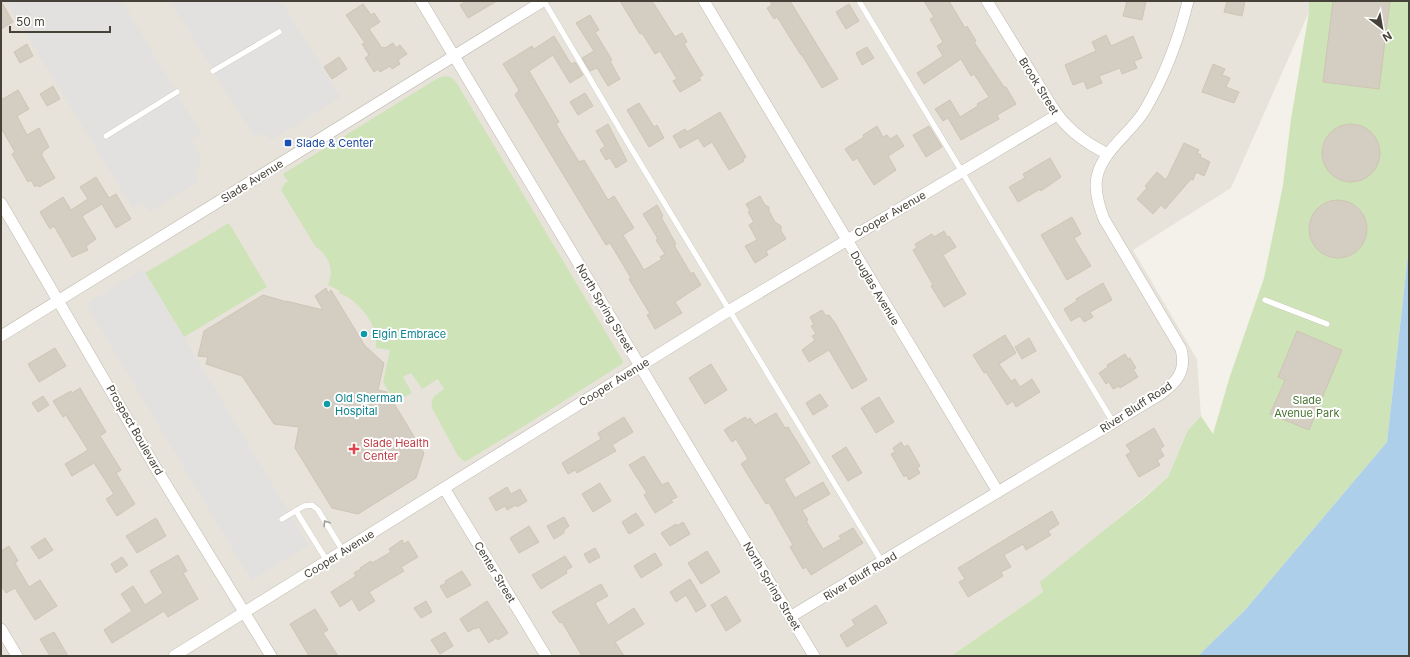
<svg xmlns="http://www.w3.org/2000/svg" width="1410" height="657" font-family="Inter,sans-serif">
<rect width="100%" height="100%" fill="#f4f1eb"/>
<!-- residential -->
<path fill="#e7e3da" d="M1,1H1309V12L1231,188L1133,250L1197,359L1201,416L1188,430L1168,477L1093,540L1043,592L951,656H1Z"/>
<!-- green -->
<g fill="#cfe3b8">
<path d="M1309,1H1409V246L1387,442L1245,610L1198,656H951L1043,592L1040,582L1143,499L1168,477L1188,430L1201,416L1213,434L1230,376L1264,278L1283,185L1291,119L1309,12Z"/>
<path d="M445,76L451,77L456,82L623,361L622,364L529,423L465,462L458,456L432,408C430,397 436,395 444,389L438,379L422,389L411,373L403,377L412,393L395,402L383,382L390,350L376,348C376,343 376,337 375,332C370,315 355,299 339,293L340,291L328,285C335,269 328,255 315,246L281,190L285,183L288,182L283,174L438,78Z"/>
<path d="M229,223L267,287L184,337L145,273Z"/>
</g>
<!-- parking -->
<g fill="#e3e1df">
<path d="M6,1H122L201,134L191,140L201,159L198,168L194,173L199,181L149,212L143,204H140L133,209Z"/>
<path d="M170,1H281L341,97L270,141L267,136L263,133L259,134L254,137Z"/>
<path d="M143,269L309,545L251,580L86,304Z"/>
</g>
<!-- water -->
<path fill="#aecfe9" d="M1409,246V656H1198L1245,610L1387,442Z"/>
<!-- building -->
<g fill="#d4cdc1" stroke="#cec5b5">
<path d="M1,1L13,22L1,29Z"/>
<path d="M466,1H497L468,18L460,5Z"/>
<path d="M620,1H652L675,37L682,33L687,42L684,44L703,75L699,78L701,80L680,92L673,81L677,79L660,51L655,54L642,33L640,34Z"/>
<path d="M770,1H790L838,79L822,88L802,55H801L777,17L774,19L767,8L772,5Z"/>
<path d="M924,1H949L965,28L967,26L976,41L974,42L1004,87H1006L1016,104L997,115L999,119L961,140L948,118L943,121L935,109L950,100L960,117L978,106L977,104L989,97L974,74L971,76L961,59L924,84L917,73L943,56L937,46L943,42L930,19L934,17Z"/>
<path d="M1127,1H1146L1142,20L1123,16Z"/>
<path d="M1227,1H1245L1242,16L1224,12Z"/>
<path d="M1333,1H1390L1379,89L1323,82Z"/>
<path d="M363,4L371,15L374,13L380,22L369,29L382,48L384,47L385,48L393,43L396,48L400,45L407,54L398,60L400,64L392,69L390,66L380,72L378,69L374,72L365,58L369,55L362,44L365,43L346,15Z"/>
<path d="M849,4L859,21L846,29L836,12Z"/>
<path d="M590,15L599,30L595,32L612,60L610,61L620,79L608,86L597,68L590,71L582,58L594,51L576,23Z"/>
<path d="M1106,35L1111,46L1133,36L1142,58L1134,61L1137,68L1122,74L1120,68L1099,76L1102,83L1087,89L1084,81L1073,85L1065,65L1096,51L1092,42Z"/>
<path d="M554,36L571,64L575,62L583,75L570,83L553,55L529,71L559,122L556,124L579,162L584,160L608,200L614,196L634,228L623,235L644,270L662,259L660,257L665,254L656,240L658,239L643,214L657,205L663,216L661,217L676,244L674,245L691,274L693,272L701,285L675,302L682,313L655,329L647,315L650,314L629,279L631,278L610,243L606,245L515,95L519,90L503,64L532,46L534,49Z"/>
<path d="M27,44L33,56L20,63L14,52Z"/>
<path d="M867,47L874,58L862,65L856,53Z"/>
<path d="M339,57L347,69L332,79L324,67Z"/>
<path d="M1213,64L1225,69L1222,75L1230,78L1226,87L1239,92L1234,103L1202,92Z"/>
<path d="M53,86L60,99L47,106L40,94Z"/>
<path d="M18,90L29,109L17,116L27,135L39,128L49,147L42,152L43,153L41,154L55,178L39,187L37,185L35,187L31,180L28,182L12,154L15,152L1,128V100Z"/>
<path d="M585,93L593,106L578,115L570,102Z"/>
<path d="M639,103L654,127L657,125L664,138L649,147L627,110Z"/>
<path d="M720,112L746,157L743,159L744,161L729,170L712,142L704,147L698,138L680,148L673,136L685,129L687,132Z"/>
<path d="M608,124L627,161L616,168L610,158L606,160L600,150L605,146L596,131Z"/>
<circle cx="1351" cy="153" r="29"/>
<path d="M877,126L883,137L887,135L890,139L897,135L904,146L888,156L896,170L874,185L857,158L853,161L845,149L864,137L863,135Z"/>
<path d="M929,126L942,147L926,157L913,135Z"/>
<path d="M1184,143L1199,150L1197,153L1201,155L1200,157L1210,162L1204,176L1196,172L1193,180L1191,179L1165,209L1161,205L1153,214L1137,199L1147,188L1145,186L1157,172L1166,180Z"/>
<path d="M1050,158L1061,177L1041,191L1040,189L1018,202L1009,187L1025,178L1023,174Z"/>
<path d="M96,177L109,198L116,194L131,219L116,228L102,204L82,216L96,239L86,246L88,250L72,257L54,226L50,229L40,212L63,197L71,210L88,199L80,187Z"/>
<path d="M760,196L765,205L769,207V211L775,222L781,226V231L786,239L766,251L768,255L755,263L745,246L757,240L749,225L754,222L748,212L750,211L746,204Z"/>
<circle cx="1338" cy="229" r="29"/>
<path d="M1072,217L1081,234L1074,238L1091,266L1067,280L1041,235Z"/>
<path d="M944,231L947,237L949,236L956,247L943,255L966,294L944,307L931,286L933,285L913,250L917,248L915,244L932,234L934,237Z"/>
<path d="M1103,283L1112,300L1090,312L1093,317L1084,322L1080,316L1071,321L1064,309L1077,301L1076,299Z"/>
<path d="M326,288L328,293L331,290L365,346L384,363L378,390L387,392L424,453L416,478L358,514L332,508L295,448L299,427L274,424L242,376L206,364L208,357L198,356L204,331L263,295L287,302L286,301L323,310L315,296Z"/>
<path d="M822,310L826,316L829,315L835,323L867,380L852,389L829,350L809,362L802,350L815,340L812,336L816,334L811,326L814,325L810,317Z"/>
<path d="M1297,331L1342,350L1309,430L1270,414L1285,380L1278,377Z"/>
<path d="M1005,335L1016,353L999,364L1011,381L1015,379L1020,387L1032,379L1040,392L1016,407L1013,401L1007,405L986,372L984,373L973,355Z"/>
<path d="M1029,338L1036,351L1022,359L1015,347Z"/>
<path d="M55,348L66,366L39,382L28,364Z"/>
<path d="M1125,354L1128,359L1130,358L1136,368L1133,369L1138,377L1120,388L1119,386L1113,389L1109,382L1106,384L1099,373L1108,367L1107,365Z"/>
<path d="M711,364L727,390L705,404L689,378Z"/>
<path d="M80,388L106,432L100,436L121,470L116,473L135,504L117,516L106,499L114,494L94,463L72,476L65,464L88,450L66,415L63,417L53,401L71,391L72,393Z"/>
<path d="M820,394L828,406L813,415L806,403Z"/>
<path d="M43,396L49,405L38,412L32,403Z"/>
<path d="M879,397L894,422L876,433L861,408Z"/>
<path d="M776,413L785,428L788,427L810,463L784,479L795,498L823,482L830,494L802,510L808,520L806,521L823,549L841,539L839,536L853,528L863,543L811,575L806,567L803,569L790,547L793,545L769,503L766,504L741,464L748,459L736,439L732,442L724,430L745,417L747,420L750,418L755,425Z"/>
<path d="M624,417L633,432L612,445L616,451L577,473L575,470L568,474L562,463L601,439L598,433Z"/>
<path d="M1154,428L1164,446L1160,449L1164,456L1157,460L1160,465L1139,477L1126,455L1131,452L1126,445Z"/>
<path d="M901,442L904,447L908,445L920,466L917,468L920,473L909,480L906,475L904,477L891,454L895,452L893,448Z"/>
<path d="M846,447L862,473L848,481L832,456Z"/>
<path d="M644,456L662,485L668,482L677,497L671,500L673,502L655,513L644,495L647,493L629,465Z"/>
<path d="M600,483L611,501L593,512L582,494Z"/>
<path d="M507,487L511,494L520,489L527,501L517,507L516,505L507,510L505,506L496,511L489,498Z"/>
<path d="M1052,511L1059,524L1048,531L1051,535L1026,550L1023,544L1004,555L1011,567L1001,572L1003,576L968,597L959,582L965,579L958,568Z"/>
<path d="M636,513L644,525L629,534L622,522Z"/>
<path d="M564,517L569,526L564,530V533L554,539L547,526Z"/>
<path d="M156,518L166,536L137,553L126,536Z"/>
<path d="M683,522L690,534L670,546L661,533L676,524L677,526Z"/>
<path d="M529,526L539,542L519,553L510,538Z"/>
<path d="M45,538L53,550L39,559L31,547Z"/>
<path d="M402,540L404,544L408,541L418,557L401,567L404,571L369,592L375,601L359,611L352,599L340,607L331,592L356,576L354,573L361,569L360,568L371,561L372,563L391,552L389,549Z"/>
<path d="M9,546L18,561L15,563L29,587L40,580L57,606L35,620L15,588L6,593L1,585V551Z"/>
<path d="M595,548L600,557L589,563L584,554Z"/>
<path d="M707,551L720,572L701,584L688,563Z"/>
<path d="M655,553L662,565L641,578L634,566Z"/>
<path d="M178,555L187,571L183,573L198,599L168,617L164,611L112,643L104,630L132,611L121,594L133,586L145,605L163,593L150,571Z"/>
<path d="M565,556L572,567L566,570L567,573L541,589L532,575Z"/>
<path d="M122,557L128,565L116,573L111,564Z"/>
<path d="M462,571L471,585L447,598L440,586L446,583L445,581Z"/>
<path d="M690,579L706,606L696,612L686,595L676,602L670,592Z"/>
<path d="M601,584L608,596L595,603L608,625L634,608L644,624L615,642L624,656H582L562,622L560,623L552,612Z"/>
<path d="M726,596L741,621L726,631L711,605Z"/>
<path d="M426,601L432,612L421,618L414,608Z"/>
<path d="M487,601L508,633L498,640L496,638L489,643L479,627L476,629L475,628L468,632L460,619Z"/>
<path d="M876,605L887,623L847,647L840,635L855,625L852,620Z"/>
<path d="M315,609L328,630L323,633L338,656H309L290,624Z"/>
<path d="M54,632L68,656H50L40,639Z"/>
<path d="M445,632L453,646L440,654L431,640Z"/>
</g>
<g fill="none" stroke-linecap="round" stroke-linejoin="round">
<!-- service casing -->
<g stroke="#beb9ae" stroke-width="6">
<g id="service">
<path d="M544,1L631,148L882,562"/>
<path d="M859,1L1113,422"/>
<path d="M213,71L279,32"/>
<path d="M106,136L177,92"/>
<path d="M1265,300L1327,324"/>
<path d="M296,511L327,561"/>
<path d="M282,519L304,506L312,505L318,510L343,551"/>
</g>
</g>
<!-- minor casing -->
<g stroke="#beb9ae" stroke-width="12">
<g id="minor">
<path d="M421,1L814,656"/>
<path d="M704,1L998,492"/>
<path d="M987,1L1051,105C1064,127 1085,143 1108,154"/>
<path d="M1,203L157,470L271,656"/>
<path d="M1,336L543,1"/>
<path d="M444,488L546,656"/>
<path d="M790,617L1159,395C1176,383 1187,372 1181,349L1104,219C1099,206 1094,191 1097,177C1102,150 1133,132 1146,108C1165,75 1179,38 1188,1"/>
<path d="M1,629L17,656"/>
<path d="M174,656L730,310L1057,115"/>
</g>
</g>
<!-- service -->
<use href="#service" stroke="#fff" stroke-width="5.5"/>
<!-- minor -->
<use href="#minor" stroke="#fff" stroke-width="11"/>
</g>
<!-- one-way arrows -->
<defs><path id="oneway-chevron" d="M-2-3.5L2.5 0L-2 3.5" fill="none" stroke-width="1.6" stroke-linecap="round" stroke-linejoin="round"/></defs>
<use stroke="#a3a09c" href="#oneway-chevron" transform="translate(326 523) rotate(-122)"/>
<!-- markers -->
<rect fill="#1a4fb4" stroke="#fff" stroke-width="1.5" x="284" y="139" width="8" height="8" rx="2"/>
<g fill="#0f9aa8" stroke="#fff" stroke-width="1.5">
<circle cx="364" cy="334" r="4"/>
<circle cx="327" cy="404" r="4"/>
</g>
<path fill="#e0444e" stroke="#fff" stroke-width="1.5" d="M352 443h4v4h4v4h-4v4h-4v-4h-4v-4h4z"/>
<g text-anchor="middle" dominant-baseline="central" stroke-width="4" stroke-linejoin="round" paint-order="stroke">
<!-- street labels -->
<g font-size="11" fill="#474239" stroke="#fff">
<text transform="translate(1039 86) rotate(58)">Brook Street</text>
<text transform="translate(252 181) rotate(-32)">Slade Avenue</text>
<text transform="translate(890 214) rotate(-30)">Cooper Avenue</text>
<text transform="translate(875 288) rotate(59)">Douglas Avenue</text>
<text transform="translate(605 308) rotate(59)">North Spring Street</text>
<text transform="translate(614 382) rotate(-32)">Cooper Avenue</text>
<text transform="translate(1136 407) rotate(-33)">River Bluff Road</text>
<text transform="translate(135 430) rotate(60)">Prospect Boulevard</text>
<text transform="translate(339 554) rotate(-32)">Cooper Avenue</text>
<text transform="translate(495 572) rotate(59)">Center Street</text>
<text transform="translate(860 576) rotate(-31)">River Bluff Road</text>
<text transform="translate(772 586) rotate(59)">North Spring Street</text>
</g>
<!-- transit labels -->
<g font-size="11" fill="#164399" stroke="#fff" text-anchor="start">
<text x="296" y="143">Slade &amp; Center</text>
</g>
<!-- culture labels -->
<g font-size="11" fill="#0d838f" stroke="#fff" text-anchor="start">
<text x="372" y="334">Elgin Embrace</text>
<text x="335" y="398">Old Sherman<tspan x="335" dy="13">Hospital</tspan></text>
</g>
<!-- park labels -->
<g font-size="11" fill="#497432" stroke="#fff">
<text x="1307" y="400">Slade<tspan x="1307" dy="13">Avenue Park</tspan></text>
</g>
<!-- health labels -->
<g font-size="11" fill="#be3a42" stroke="#fff" text-anchor="start">
<text x="363" y="443">Slade Health<tspan x="363" dy="13">Center</tspan></text>
</g>
</g>
<!-- border -->
<rect width="1410" height="657" fill="none" stroke="#474239" stroke-width="4"/>
<!-- north arrow -->
<g transform="translate(1382 28) rotate(149)" stroke="#ffffff" stroke-width="3" paint-order="stroke">
<path d="M0-3L7 15L0 10L-7 15Z" fill="#474239"/>
<text y="-6" font-size="11" font-weight="bold" text-anchor="middle" fill="#474239">N</text>
</g>
<!-- scale -->
<path d="M10 26v6h100v-6" fill="none" stroke="#474239" stroke-width="2"/>
<text x="16" y="26" font-size="12" fill="#474239" stroke="#ffffff" stroke-width="3" paint-order="stroke">50 m</text>
</svg>
